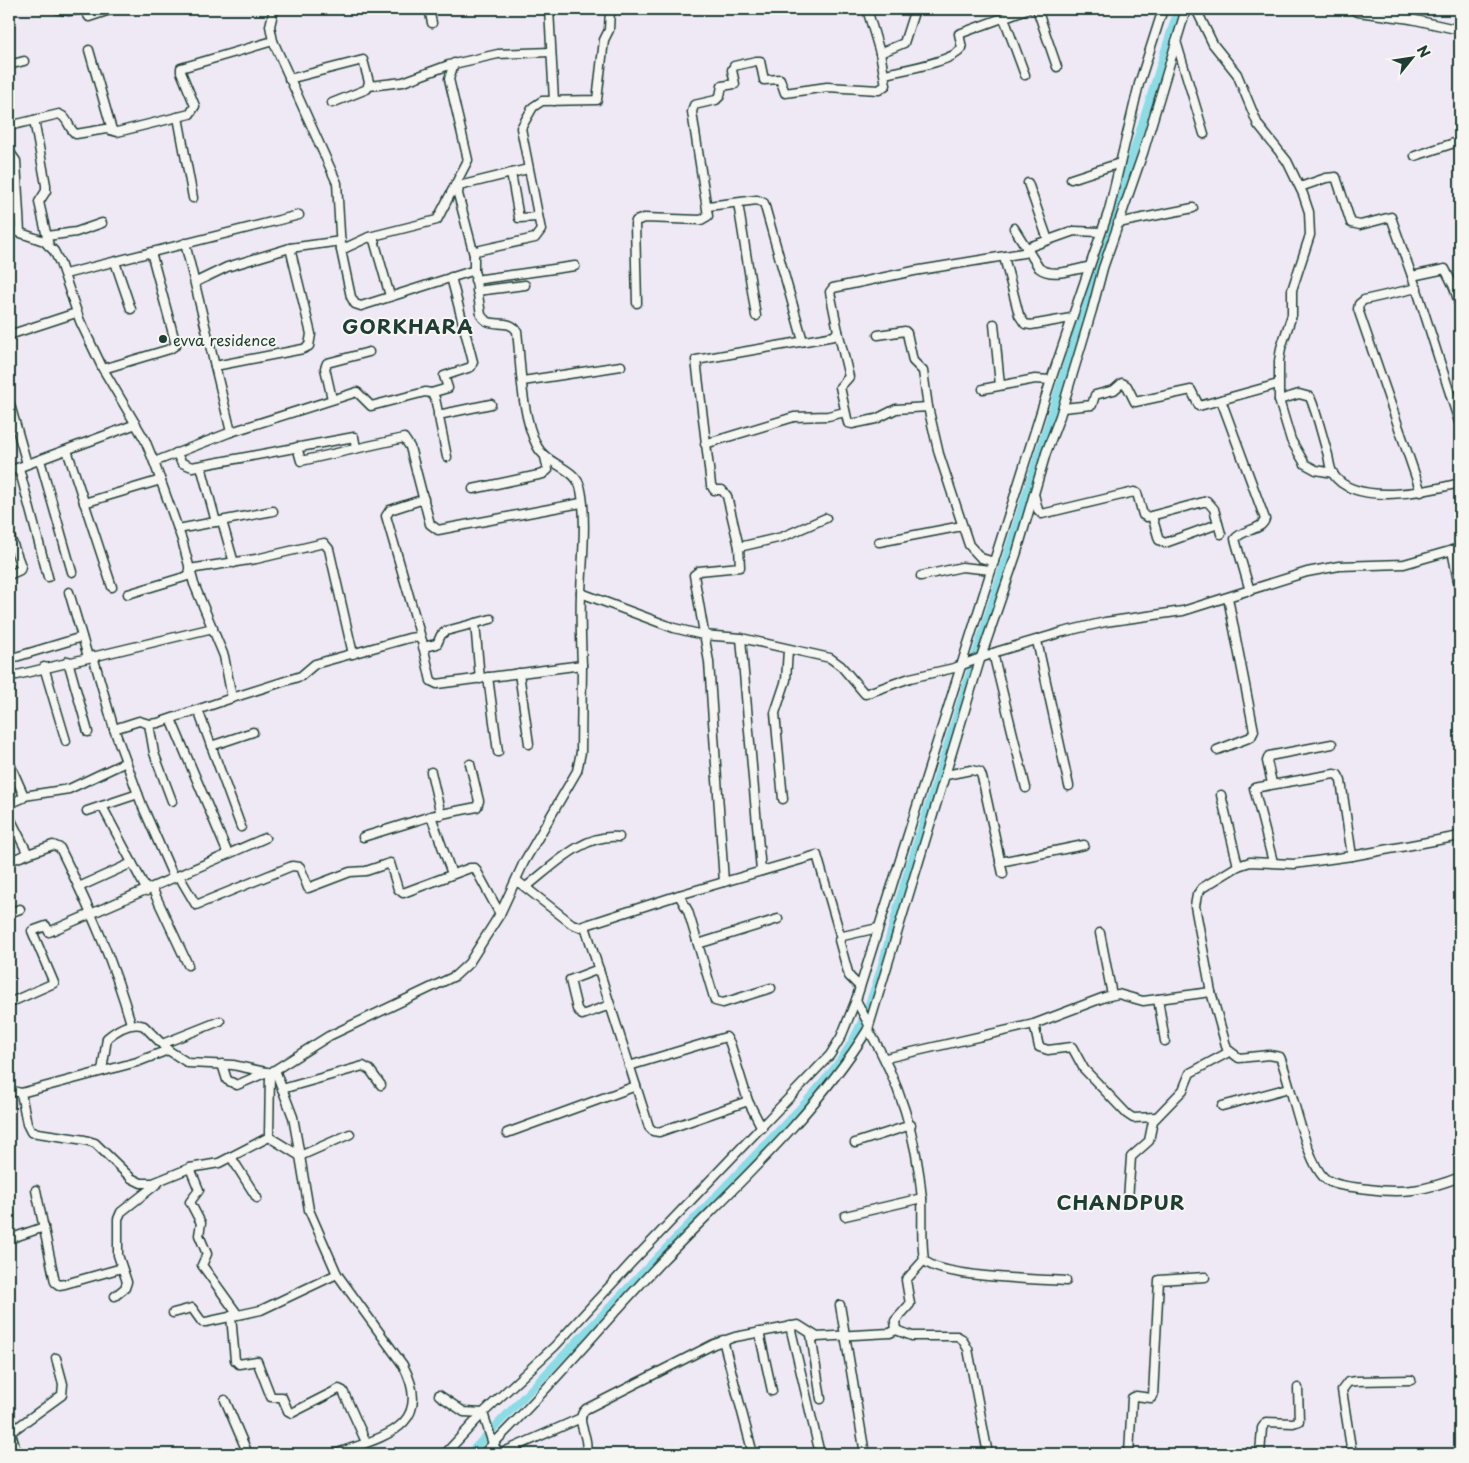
<svg xmlns="http://www.w3.org/2000/svg" width="1469" height="1463" font-family="'Playpen Sans',sans-serif">
<rect width="100%" height="100%" fill="#efe9f5"/>
<filter id="ink" filterUnits="userSpaceOnUse"><feTurbulence type="fractalNoise" baseFrequency=".02" numOctaves="2"/><feDisplacementMap in="SourceGraphic" scale="10" xChannelSelector="R" yChannelSelector="G"/><feConvolveMatrix kernelMatrix="1 2 1 2 8 2 1 2 1" color-interpolation-filters="sRGB"/></filter>
<g filter="url(#ink)">
<g fill="none" stroke-linecap="round" stroke-linejoin="round">
<!-- canal -->
<path stroke="#8cdce6" stroke-width="8" d="M469,1454L805,1103C824,1081 845,1058 857,1032C880,985 890,931 905,881L1178,9"/>
<!-- minor casing -->
<g stroke="#1f3d34" stroke-width="11">
<g id="minor">
<path d="M57,9L69,11L83,9"/>
<path d="M84,9L89,17L113,9"/>
<path d="M429,9L432,23"/>
<path d="M549,9L554,101"/>
<path d="M867,9L880,53"/>
<path d="M1037,9L1057,67"/>
<path d="M1196,9L1213,44L1237,74L1258,125L1287,161L1303,194L1309,212L1310,235L1292,290V315L1281,348L1279,361V400L1291,440L1305,464L1316,470L1333,473"/>
<path d="M1351,9L1358,12L1411,19L1460,30"/>
<path d="M1406,9L1411,19"/>
<path d="M1004,18L1025,75"/>
<path d="M1176,41L1204,134"/>
<path d="M89,50L112,130"/>
<path d="M9,65L24,61"/>
<path d="M885,74C902,70 953,62 962,48L959,34L1027,9"/>
<path d="M289,79L363,60L369,82L367,89L332,103"/>
<path d="M369,86L403,82L449,65L498,54L551,52"/>
<path d="M178,117L193,198"/>
<path d="M34,120L46,185V191L39,202L49,246"/>
<path d="M9,126L59,114C69,118 68,129 76,134L106,129L117,132L190,114L195,106L181,72V68L273,41"/>
<path d="M1460,129L1458,132L1460,139"/>
<path d="M9,151L16,161L20,232"/>
<path d="M1415,156L1460,141"/>
<path d="M511,173L519,218L538,217"/>
<path d="M1071,179L1120,163"/>
<path d="M1028,183L1048,240"/>
<path d="M1300,187L1326,178L1336,177L1351,223L1360,225L1391,217L1418,293L1460,425"/>
<path d="M738,203L756,316"/>
<path d="M708,206L757,200L764,203L803,341"/>
<path d="M1118,223L1193,208"/>
<path d="M1014,228L1039,268C1052,278 1072,270 1088,267"/>
<path d="M9,229L44,241L54,251L60,263L80,321L103,369L145,440L154,462L182,540L194,584L224,656L232,698L301,676L315,664L409,638L417,637L422,641L431,681L437,684L582,665C581,641 580,617 581,593C582,562 587,520 581,490C577,467 547,466 537,446C521,415 521,365 517,331C508,317 489,330 481,315L475,274L472,271L361,306L355,304L351,297L341,250L337,183L273,41L270,26L274,9"/>
<path d="M47,236L76,232L102,223"/>
<path d="M369,237L437,220L468,160L449,79L454,63"/>
<path d="M185,243L231,432"/>
<path d="M1026,248L1074,231L1101,232"/>
<path d="M341,250L369,237L374,240L390,296"/>
<path d="M474,255L458,194L459,186L528,169"/>
<path d="M1004,257L1019,315L1025,324L1031,325L1071,318"/>
<path d="M115,262L131,309"/>
<path d="M474,272V255L476,251L535,238L541,230L521,128L533,107L542,101L597,100L604,40L609,30L610,9"/>
<path d="M65,274L299,215"/>
<path d="M1412,276L1445,269L1454,287"/>
<path d="M475,280L575,266"/>
<path d="M196,282L227,267L290,248"/>
<path d="M1460,284L1454,287L1460,307"/>
<path d="M1417,288L1364,300L1359,304L1358,309L1421,492"/>
<path d="M477,291L525,285"/>
<path d="M637,303L635,224L636,221L644,218L701,220L708,216L692,112L694,105L716,100L720,96L722,86L735,84L732,70L734,66L756,61H760L764,80L780,79L785,93L827,87L879,90L886,85L880,53L904,43L915,9"/>
<path d="M994,324L1000,385"/>
<path d="M838,331L849,377L840,387L848,423L852,424L876,419L896,409L928,407"/>
<path d="M9,335L76,313"/>
<path d="M878,335L905,331L907,333L913,361L923,371L928,407L939,454L969,545L981,558L994,562"/>
<path d="M215,366L303,349L309,346L311,334L290,248L341,241"/>
<path d="M103,369L170,349L176,345L151,252"/>
<path d="M523,381L621,366"/>
<path d="M983,389L1035,379L1051,380"/>
<path d="M431,393L448,388L444,376L471,367L473,362L451,277"/>
<path d="M332,399L325,368L327,363L369,352"/>
<path d="M1221,400L1265,519C1262,531 1242,529 1235,539L1250,591"/>
<path d="M1279,400L1299,394L1310,397C1318,416 1322,436 1328,455C1329,461 1330,469 1333,474C1355,507 1429,491 1460,483"/>
<path d="M9,401L27,464"/>
<path d="M1063,408L1092,405L1095,395L1114,390L1122,383L1127,386L1135,402L1191,390L1199,406L1278,384"/>
<path d="M438,415L491,404"/>
<path d="M705,444L794,417L828,416L845,412"/>
<path d="M297,447L301,461L404,438L410,447L430,524L438,530L581,503"/>
<path d="M67,450L112,587"/>
<path d="M176,453L182,463L192,467L354,437L356,448"/>
<path d="M40,460L72,572"/>
<path d="M154,462L231,432L357,392L371,406L425,392L431,393L435,398L447,457"/>
<path d="M201,466L216,522"/>
<path d="M19,468L48,577"/>
<path d="M9,471L136,424"/>
<path d="M473,489L543,474L548,470L545,457"/>
<path d="M1034,494L1038,510L1042,514L1134,492L1137,493L1143,515L1147,517L1207,501L1214,509L1221,534"/>
<path d="M84,503L161,480"/>
<path d="M1152,516L1159,540L1165,543L1218,524"/>
<path d="M222,521L234,563"/>
<path d="M178,529L273,511"/>
<path d="M9,534L21,566L20,570L9,575"/>
<path d="M879,542L962,526"/>
<path d="M739,547L727,496L722,490H714L711,485L696,360L834,336L838,331L830,292L833,288L914,271L1029,252"/>
<path d="M1452,550L1460,592"/>
<path d="M189,569L256,559L324,543L329,549L353,654"/>
<path d="M921,576L962,567L991,570"/>
<path d="M69,592L88,657"/>
<path d="M581,593L674,628L703,635L741,638L830,658L841,666L865,694L910,678L954,668L999,651L1063,632L1105,622L1183,611L1307,572L1339,566L1404,564L1460,548"/>
<path d="M128,594L191,575"/>
<path d="M475,623L480,679"/>
<path d="M741,638L761,871"/>
<path d="M422,641L386,516L390,510L424,499"/>
<path d="M1037,641L1069,786"/>
<path d="M423,647L437,644L441,635L446,631L491,619"/>
<path d="M993,653L1026,788"/>
<path d="M93,656L114,729L142,805L174,878"/>
<path d="M9,659L82,637"/>
<path d="M68,661L88,732"/>
<path d="M44,667L66,741"/>
<path d="M9,673L17,675L213,628"/>
<path d="M519,673L529,744"/>
<path d="M488,677L498,752"/>
<path d="M198,710L241,827"/>
<path d="M171,719L228,854"/>
<path d="M149,724L154,753L172,801"/>
<path d="M114,729L139,721L149,724L158,723L232,698"/>
<path d="M211,746L253,732"/>
<path d="M1217,750L1251,737L1254,731L1228,598"/>
<path d="M9,762L24,796L23,798L9,804"/>
<path d="M431,772L441,815"/>
<path d="M946,775L971,770L980,772L982,777L1003,874"/>
<path d="M1272,783L1267,761L1269,756L1332,744"/>
<path d="M1221,795L1238,866"/>
<path d="M24,796L69,789L126,762"/>
<path d="M783,799L775,713L786,680L788,650"/>
<path d="M102,806L147,891"/>
<path d="M87,811L138,794"/>
<path d="M9,816L28,854L9,861"/>
<path d="M431,816L477,807L479,801L470,764"/>
<path d="M1460,836L1352,856L1294,864L1250,862L1238,866L1202,888L1197,895L1195,906L1211,992L1227,1049L1239,1058L1269,1055L1280,1057C1291,1082 1306,1167 1327,1180C1338,1187 1355,1187 1368,1189C1403,1194 1427,1190 1460,1177"/>
<path d="M363,837L431,816L452,874"/>
<path d="M28,854L53,845L60,848C88,905 114,962 131,1024"/>
<path d="M1000,862L1084,845"/>
<path d="M1273,862L1254,788L1334,774L1338,775L1341,781L1352,856"/>
<path d="M179,876L196,905L292,866L300,867L308,888L350,872L366,871L390,863L398,889L403,893L470,868H475L500,914"/>
<path d="M516,880L572,924L580,927L679,895L688,911L715,1001L723,1003L771,988"/>
<path d="M724,882L709,662L694,575L699,571L740,567L739,547L782,537L826,518"/>
<path d="M79,887L132,863"/>
<path d="M526,887C552,867 583,833 619,837"/>
<path d="M152,888L188,965"/>
<path d="M679,895L817,855L841,938"/>
<path d="M9,913L20,909"/>
<path d="M585,926L649,1127L653,1131L659,1132L748,1101"/>
<path d="M1100,933L1112,995"/>
<path d="M698,944L778,919"/>
<path d="M599,969L570,980L577,1009L582,1015L610,1005"/>
<path d="M860,987L849,976L839,940L843,936L878,928"/>
<path d="M1158,999L1165,1041"/>
<path d="M856,1000L869,1025"/>
<path d="M9,1003L54,983L32,931L46,926L49,932L265,838"/>
<path d="M1034,1024L1039,1047L1048,1050L1072,1047L1084,1069L1127,1114L1133,1118L1156,1117"/>
<path d="M868,1029C900,1082 917,1137 922,1199C923,1219 921,1240 924,1260C940,1278 1039,1279 1066,1281"/>
<path d="M162,1044L220,1021"/>
<path d="M886,1058L1034,1024L1105,997L1118,994L1143,1001L1211,992"/>
<path d="M222,1064L227,1080L237,1085L267,1072"/>
<path d="M629,1066L726,1037L730,1043L748,1101L762,1128"/>
<path d="M275,1070L293,1117L300,1156L350,1134"/>
<path d="M102,1071L107,1038C118,1029 131,1021 144,1026L168,1050L188,1063L233,1065L270,1073"/>
<path d="M282,1089L363,1066L370,1070L381,1085"/>
<path d="M9,1090L21,1093L137,1062L168,1050"/>
<path d="M21,1093L27,1124L31,1132L85,1140L95,1143L131,1178L141,1183H153L190,1168L219,1163L269,1137L270,1073L329,1036L455,976L469,963L500,914L524,862L577,771L581,752L582,665"/>
<path d="M1222,1106L1289,1088"/>
<path d="M507,1133L636,1086"/>
<path d="M269,1137L300,1156L309,1210L337,1274L403,1365C436,1428 381,1437 335,1454"/>
<path d="M855,1143L911,1125"/>
<path d="M231,1157L257,1198"/>
<path d="M190,1168L199,1190L190,1202L201,1223L199,1235L207,1254L202,1265L238,1315L261,1310L337,1274"/>
<path d="M36,1190L55,1282L59,1285L65,1284L122,1268"/>
<path d="M1128,1200L1131,1157L1149,1141L1153,1121L1183,1090L1190,1073L1229,1052"/>
<path d="M845,1216L922,1198"/>
<path d="M9,1239L44,1227"/>
<path d="M115,1296L125,1288L127,1282L118,1255V1219L121,1212L158,1183"/>
<path d="M840,1305L865,1454"/>
<path d="M173,1313L192,1308L202,1322H206L234,1316"/>
<path d="M231,1316L235,1360L239,1364L257,1361L271,1397H282L288,1411L292,1413L339,1389L343,1391L366,1442"/>
<path d="M790,1326L820,1454"/>
<path d="M896,1330L895,1321L910,1304L906,1280L924,1260"/>
<path d="M759,1332L772,1391"/>
<path d="M811,1335L821,1399"/>
<path d="M723,1340L753,1454"/>
<path d="M439,1395L464,1412L483,1413L493,1444L499,1454L581,1418"/>
<path d="M225,1400L248,1454"/>
<path d="M9,1426L17,1454"/>
<path d="M11,1432L62,1395L63,1384L56,1358"/>
<path d="M445,1454L483,1413L555,1346L632,1262L830,1055L841,1037L856,1000L1051,380L1109,210L1139,84L1163,9"/>
<path d="M483,1454C546,1393 602,1324 663,1260C733,1188 815,1115 868,1029L980,660L1017,552L1046,453L1060,416L1092,310L1103,268L1143,153L1186,9"/>
<path d="M580,1454L586,1450C590,1436 573,1420 586,1409L714,1344L735,1337L798,1325L817,1337L890,1333L896,1330L912,1336H957L962,1339L968,1349L988,1454"/>
<path d="M1129,1454L1132,1398L1136,1396L1151,1398L1153,1396L1159,1280L1205,1277"/>
<path d="M1260,1454L1262,1428L1266,1422L1293,1423L1299,1421L1298,1388"/>
<path d="M1352,1454L1342,1390L1348,1382L1357,1381L1411,1380"/>
</g>
</g>
<!-- minor -->
<use href="#minor" stroke="#f6f6f2" stroke-width="8"/>
</g>
</g>
<!-- markers -->
<circle fill="#1f3d34" stroke="#f6f6f2" stroke-width="2" cx="163" cy="339" r="5"/>
<g text-anchor="middle" dominant-baseline="central" stroke-width="4" stroke-linejoin="round" paint-order="stroke">
<!-- poi labels -->
<g font-size="15" fill="#1f3d34" stroke="#f6f6f2" text-anchor="start">
<text x="173" y="339">evva residence</text>
</g>
<!-- district labels -->
<g font-size="20" font-weight="bold" letter-spacing="1" fill="#1f3d34" stroke="#f6f6f2">
<text x="408" y="326">GORKHARA</text>
<text x="1121" y="1202">CHANDPUR</text>
</g>
</g>
<!-- margin -->
<rect width="1469" height="1463" fill="none" stroke="#f6f6f2" stroke-width="30"/>
<rect x="15" y="15" width="1439" height="1433" fill="none" stroke="#1f3d34" stroke-width="2" filter="url(#ink)"/>
<!-- north arrow -->
<g transform="translate(1412 58) rotate(60)" stroke="#f6f6f2" stroke-width="4" paint-order="stroke">
<path d="M0-4L9 19L0 12L-9 19Z" fill="#1f3d34"/>
<text y="-8" font-size="14" font-weight="bold" text-anchor="middle" fill="#1f3d34">N</text>
</g>
</svg>
